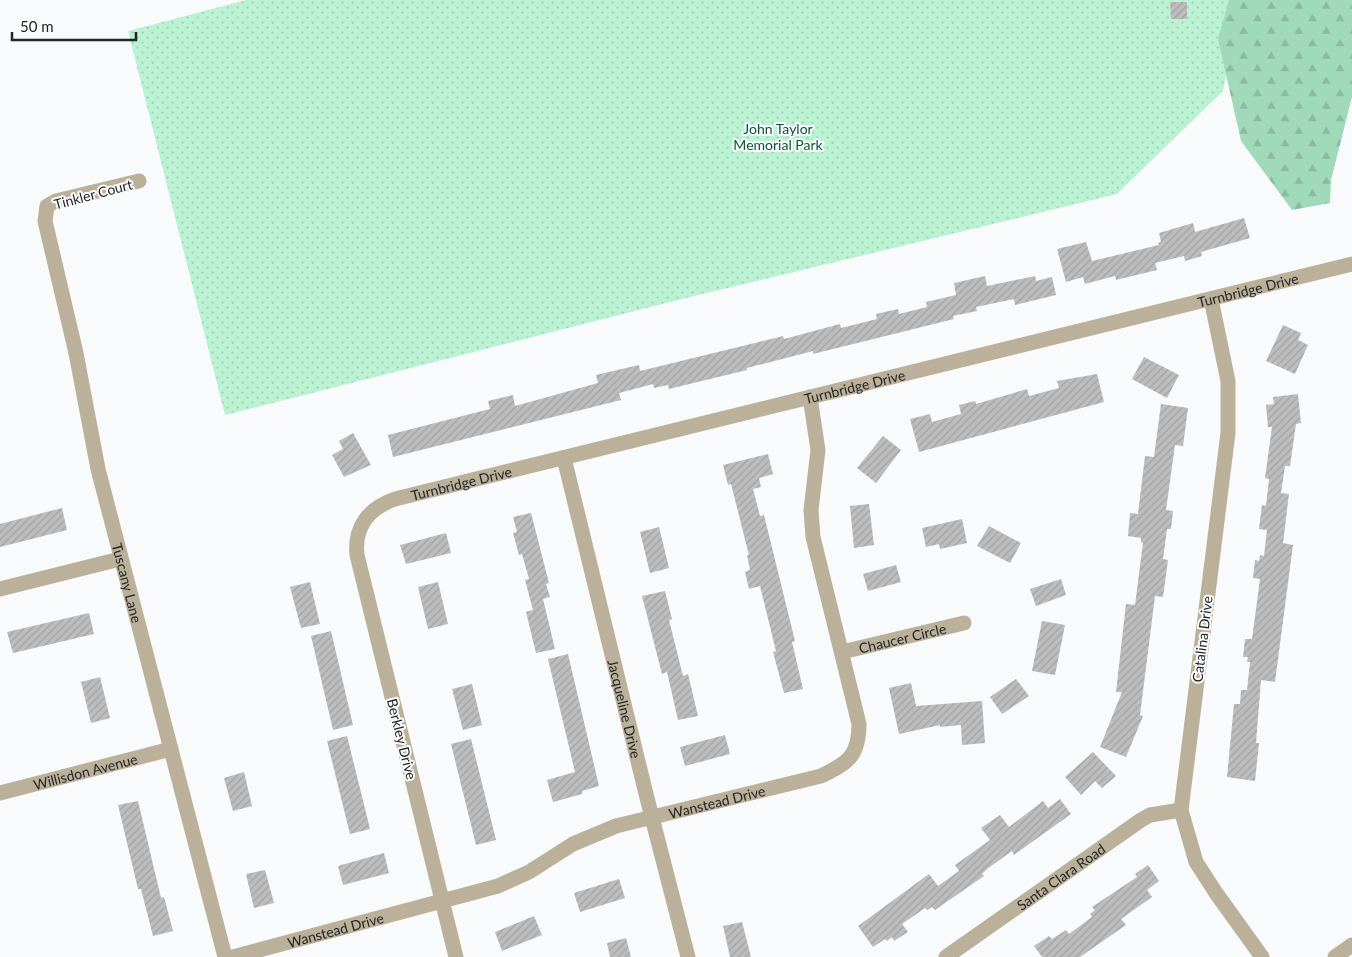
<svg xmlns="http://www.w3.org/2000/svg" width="1352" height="957" font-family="Lato,sans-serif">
<defs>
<pattern id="grass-dots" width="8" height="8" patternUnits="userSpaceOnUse" patternTransform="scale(1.25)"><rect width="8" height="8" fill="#bbf2d4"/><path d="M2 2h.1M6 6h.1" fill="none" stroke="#a0cfb6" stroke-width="1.8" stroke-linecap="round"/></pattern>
<pattern id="forest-firs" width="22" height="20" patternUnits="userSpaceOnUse" patternTransform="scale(1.25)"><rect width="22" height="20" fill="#a1d9bb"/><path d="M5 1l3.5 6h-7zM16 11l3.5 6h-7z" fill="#8abaa1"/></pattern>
<pattern id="building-hatch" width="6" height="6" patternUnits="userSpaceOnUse" patternTransform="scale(1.25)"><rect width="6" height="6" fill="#bdbdbe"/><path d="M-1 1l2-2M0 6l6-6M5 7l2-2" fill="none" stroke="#a2a2a3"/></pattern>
</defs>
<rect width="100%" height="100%" fill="#f9fafb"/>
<!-- grass -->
<path fill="url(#grass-dots)" d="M246,0H1241L1223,91L1117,194L678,300L225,415L128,31Z"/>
<!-- forest -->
<path fill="url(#forest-firs)" d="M1229,0H1352V97L1331,180L1330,203L1292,210L1241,141L1218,39Z"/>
<!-- building -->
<g fill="url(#building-hatch)">
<path d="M1170,2H1187V19H1171Z"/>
<path d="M1244,218L1250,238L1201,252L1202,256L1185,261L1184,256L1155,263L1157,270L1116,280L1115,276L1085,284L1083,277L1066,282L1057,249L1086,242L1092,261L1159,245L1158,243L1161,242L1159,233L1193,223L1195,232Z"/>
<path d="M985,276L987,286L1035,276L1036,281L1052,277L1056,295L1015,305L1014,299L976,307L977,311L953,316L954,319L813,354V351L747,368V370L669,389L668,385L654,388L653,384L619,393L621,400L393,457L388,435L490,409L488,401L513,395L515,406L598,383L596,375L639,365L640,371L783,336L784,339L840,324L841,328L877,319L876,314L898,309L899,314L927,307L926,302L956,295L954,283Z"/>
<path d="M1283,325L1301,333L1298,340L1308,345L1295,374L1266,361Z"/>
<path d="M1144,357L1179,375L1167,398L1132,379Z"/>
<path d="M1097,374L1104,402L919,452L910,419L930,414L932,422L961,414L959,405L975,401L976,404L1027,389L1029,396L1059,388L1057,381Z"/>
<path d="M1298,394L1301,423L1296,424L1290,466H1285L1281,493L1289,494L1283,543L1293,545L1275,682L1261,680L1256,743H1259L1255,781L1227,777L1234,704H1240L1241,690H1247L1250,662H1247L1248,657H1243L1245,639H1252L1260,579L1253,578L1255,560L1259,561L1260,555L1264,556L1267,530L1259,529L1262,505L1266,506L1269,479L1265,478L1272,427H1268L1266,405L1274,404L1273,397Z"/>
<path d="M1161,404L1188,408L1183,446L1175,445L1166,510L1173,511L1171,529H1167L1163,559L1168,560L1163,597L1155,596L1140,715L1143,716L1126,757L1100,747L1122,692H1116L1126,604L1135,605L1143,543L1141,542V538L1128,536L1130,513L1138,514L1145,456L1154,457Z"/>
<path d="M353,433L371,465L344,477L332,455L343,449L339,441Z"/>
<path d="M883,436L901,450L876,483L857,468Z"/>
<path d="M768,454L773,474L759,478L761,487L753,489L760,516L764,515L795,641L792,642L803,689L784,693L773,652L776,651L760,586L749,589L745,572L750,570L747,555H749L731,484L728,485L723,465Z"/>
<path d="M869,504L874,545L854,548L850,506Z"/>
<path d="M62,508L67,530L0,547V524Z"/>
<path d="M531,513L549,583L546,584L550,597L543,599L555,649L536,653L526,612L533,610L525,580L529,579L522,554L519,555L513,533L517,532L513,517Z"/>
<path d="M962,519L967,543L940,549L939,544L926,547L922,528Z"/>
<path d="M989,526L1021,543L1010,563L977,546Z"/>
<path d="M659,527L669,568L650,573L640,532Z"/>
<path d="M446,533L451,553L406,564L400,545Z"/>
<path d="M896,565L901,582L868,591L863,574Z"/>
<path d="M1061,579L1066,595L1036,606L1030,589Z"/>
<path d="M310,582L320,624L301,628L290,587Z"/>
<path d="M438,582L448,624L428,629L418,587Z"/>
<path d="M665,591L672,619L669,620L683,676L688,674L698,716L678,720L667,672L662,674L642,596Z"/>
<path d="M89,613L94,634L13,653L7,632Z"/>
<path d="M1042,621L1065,625L1055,675L1032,671Z"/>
<path d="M331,631L353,725L333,730L311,636Z"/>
<path d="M568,654L599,786L582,791V794L553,802L547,780L575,772L548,659Z"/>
<path d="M100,677L110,718L91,723L81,682Z"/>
<path d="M1016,679L1029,696L1002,714L990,697Z"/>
<path d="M911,683L916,706L982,701L985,743L962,745L961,725L940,727V725L899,734L889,688Z"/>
<path d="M472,684L482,725L463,730L452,689Z"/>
<path d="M725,735L730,754L685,766L680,747Z"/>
<path d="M347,736L370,829L350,834L327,741Z"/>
<path d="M471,739L496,840L476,845L451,744Z"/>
<path d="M1093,752L1116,776L1102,788L1095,781L1081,795L1065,777Z"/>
<path d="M244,772L252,806L233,811L224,778Z"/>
<path d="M1060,799L1071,814L1014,855L1012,851L987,869L982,874L984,876L935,910L932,907L927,910L925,908L902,924L908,932L894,941L892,937L887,941L885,939L873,947L858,926L929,874L938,886L959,871L955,865L990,840L981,828L1000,815L1009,827L1043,801L1048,808Z"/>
<path d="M138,801L161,898L164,897L173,931L153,936L141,889H138L118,805Z"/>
<path d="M384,853L389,873L343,885L338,866Z"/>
<path d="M1148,865L1159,881L1147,890L1152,897L1121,919L1126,925L1080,957H1042L1034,946L1049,936L1052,939L1066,930L1069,934L1092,917L1090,914L1095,910L1092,907L1137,877L1135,874Z"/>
<path d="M265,870L274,903L254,908L246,874Z"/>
<path d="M619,879L625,898L580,912L574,893Z"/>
<path d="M534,916L542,935L502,951L495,932Z"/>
<path d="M742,922L751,957H730L723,926Z"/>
<path d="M626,938L631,957H610L607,943Z"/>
</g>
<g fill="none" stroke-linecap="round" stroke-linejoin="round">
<!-- minor -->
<g stroke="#bbb19b" stroke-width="15">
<path id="s1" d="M139,181L56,201L47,206L45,221L76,353L98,469L225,957"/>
<path d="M1211,299L1228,381V433L1181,810L1196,862L1216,893L1262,957"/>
<path id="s2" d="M564,458L647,798L688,957"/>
<path d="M0,589L120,559"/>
<path id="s3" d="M842,652L964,623"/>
<path id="s4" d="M0,793L171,749"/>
<path id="s5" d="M233,957L498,886L529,872L573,844L616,826L821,776C848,763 859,756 859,724L813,537L811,510L818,450L810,397"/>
<path id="s6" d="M456,957L357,555C354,527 369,508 395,499L1352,264"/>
<path id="s7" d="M946,957L1141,820L1150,815L1181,810"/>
<path d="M1335,957L1352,945"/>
</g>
</g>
<g text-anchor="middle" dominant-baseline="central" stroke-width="4" stroke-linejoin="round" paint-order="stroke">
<!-- park labels -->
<g font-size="14" fill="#105338" stroke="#f9fafb">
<text x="778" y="128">John Taylor<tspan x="778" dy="16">Memorial Park</tspan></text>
</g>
<!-- street labels -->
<g font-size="14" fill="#232424" stroke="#f9fafb">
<text transform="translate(93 194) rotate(-15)">Tinkler Court</text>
<text stroke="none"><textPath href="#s6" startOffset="1366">Turnbridge Drive</textPath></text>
<text stroke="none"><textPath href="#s6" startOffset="961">Turnbridge Drive</textPath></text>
<text stroke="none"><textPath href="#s6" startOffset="556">Turnbridge Drive</textPath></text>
<text stroke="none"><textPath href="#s1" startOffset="482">Tuscany Lane</textPath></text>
<text stroke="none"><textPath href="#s3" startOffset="62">Chaucer Circle</textPath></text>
<text transform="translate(1202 639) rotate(-83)">Catalina Drive</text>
<text stroke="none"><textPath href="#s2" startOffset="258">Jacqueline Drive</textPath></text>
<text transform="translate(402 739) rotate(76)">Berkley Drive</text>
<text stroke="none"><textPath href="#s4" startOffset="88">Willisdon Avenue</textPath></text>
<text stroke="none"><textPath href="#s5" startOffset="511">Wanstead Drive</textPath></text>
<text stroke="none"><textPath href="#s7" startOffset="140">Santa Clara Road</textPath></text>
<text stroke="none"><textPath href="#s5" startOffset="106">Wanstead Drive</textPath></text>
</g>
</g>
<!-- scale -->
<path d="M12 32v8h124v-8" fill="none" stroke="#232424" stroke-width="2.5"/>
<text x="20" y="32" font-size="15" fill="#232424" stroke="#f9fafb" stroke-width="4" paint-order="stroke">50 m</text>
</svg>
